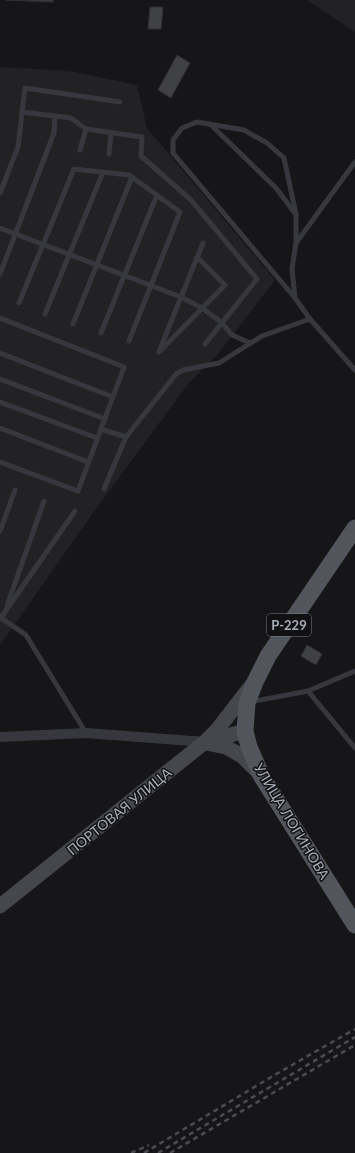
<svg xmlns="http://www.w3.org/2000/svg" width="355" height="1153" font-family="Lato,sans-serif">
<rect width="100%" height="100%" fill="#161618"/>
<!-- built -->
<g fill="#222225">
<path d="M307,0H355V32Z"/>
<path d="M0,67L70,71L137,85L147,128L275,280L218,354L188,384L93,513L0,645Z"/>
</g>
<!-- building -->
<g fill="#404145" stroke="#303034">
<path d="M6,0H53V2Z"/>
<path d="M150,7H163L161,29H148Z"/>
<path d="M177,55L190,63L171,98L158,90Z"/>
<path d="M307,645L322,654L316,665L301,656Z"/>
</g>
<g fill="none" stroke-linecap="round" stroke-linejoin="round">
<!-- lane -->
<g stroke="#37383d" stroke-width="5">
<path d="M22,112L71,118L86,129L142,137L141,156L191,200L257,279L205,344"/>
<path d="M210,124L276,188L294,212"/>
<path d="M80,150L86,129"/>
<path d="M109,154L111,133"/>
<path d="M0,193L18,147L25,88L120,102"/>
<path d="M0,228L181,297L202,308L222,323L232,335L250,343"/>
<path d="M296,243L355,162"/>
<path d="M0,274L54,133L55,117"/>
<path d="M295,298L292,269L296,243V214L284,158L267,143L244,130L197,122L182,128L173,140V153L295,298L310,319L355,370"/>
<path d="M19,303L74,169L129,175L180,212L129,341"/>
<path d="M45,314L103,172"/>
<path d="M0,318L124,367L78,491L0,462"/>
<path d="M73,324L132,177"/>
<path d="M101,333L157,195"/>
<path d="M160,349L203,243"/>
<path d="M159,352L225,285L197,257"/>
<path d="M0,353L113,397"/>
<path d="M0,379L105,419"/>
<path d="M0,402L97,438"/>
<path d="M0,428L88,462"/>
<path d="M101,429L126,437"/>
<path d="M104,489L126,437L176,374L183,370L219,363L262,336L310,319"/>
<path d="M0,531L15,490"/>
<path d="M7,606L44,501"/>
<path d="M0,617L26,635L86,733"/>
<path d="M0,619L75,511"/>
<path d="M355,671L308,691L355,748"/>
<path d="M250,702L308,691"/>
</g>
<!-- street -->
<path stroke="#37383d" stroke-width="10" d="M0,737L86,733L205,742"/>
<!-- secondary -->
<g stroke="#45474d" stroke-width="15">
<path d="M205,742L217,730L251,686"/>
<path d="M206,743L226,747L242,756L258,772"/>
<path d="M0,906L205,742L245,731"/>
</g>
<!-- primary -->
<path stroke="#53555c" stroke-width="17" d="M355,528L268,656L255,682L247,703L245,731L249,747L262,777L355,925"/>
<!-- rail -->
<g stroke="#4a4c52" stroke-width="2.5" stroke-dasharray="5 4" stroke-linecap="butt">
<path d="M131,1153L149,1145"/>
<path d="M144,1153L278,1073L355,1029"/>
<path d="M158,1153L355,1037"/>
<path d="M170,1153L355,1045"/>
</g>
</g>
<g text-anchor="middle" dominant-baseline="central" stroke-width="3" stroke-linejoin="round" paint-order="stroke">
<!-- shield labels -->
<rect fill="#111113" stroke="#7b7e86" stroke-width="1" x="267" y="614" width="44" height="22" rx="3"/>
<g font-size="13" font-weight="bold" fill="#a8adb8">
<text x="289" y="625">Р-229</text>
</g>
<!-- street labels -->
<g font-size="14" fill="#a8adb8" stroke="#111113">
<text transform="translate(119 811) rotate(-39)">ПОРТОВАЯ УЛИЦА</text>
<text transform="translate(292 821) rotate(59)">УЛИЦА ЛОГИНОВА</text>
</g>
</g>
</svg>
